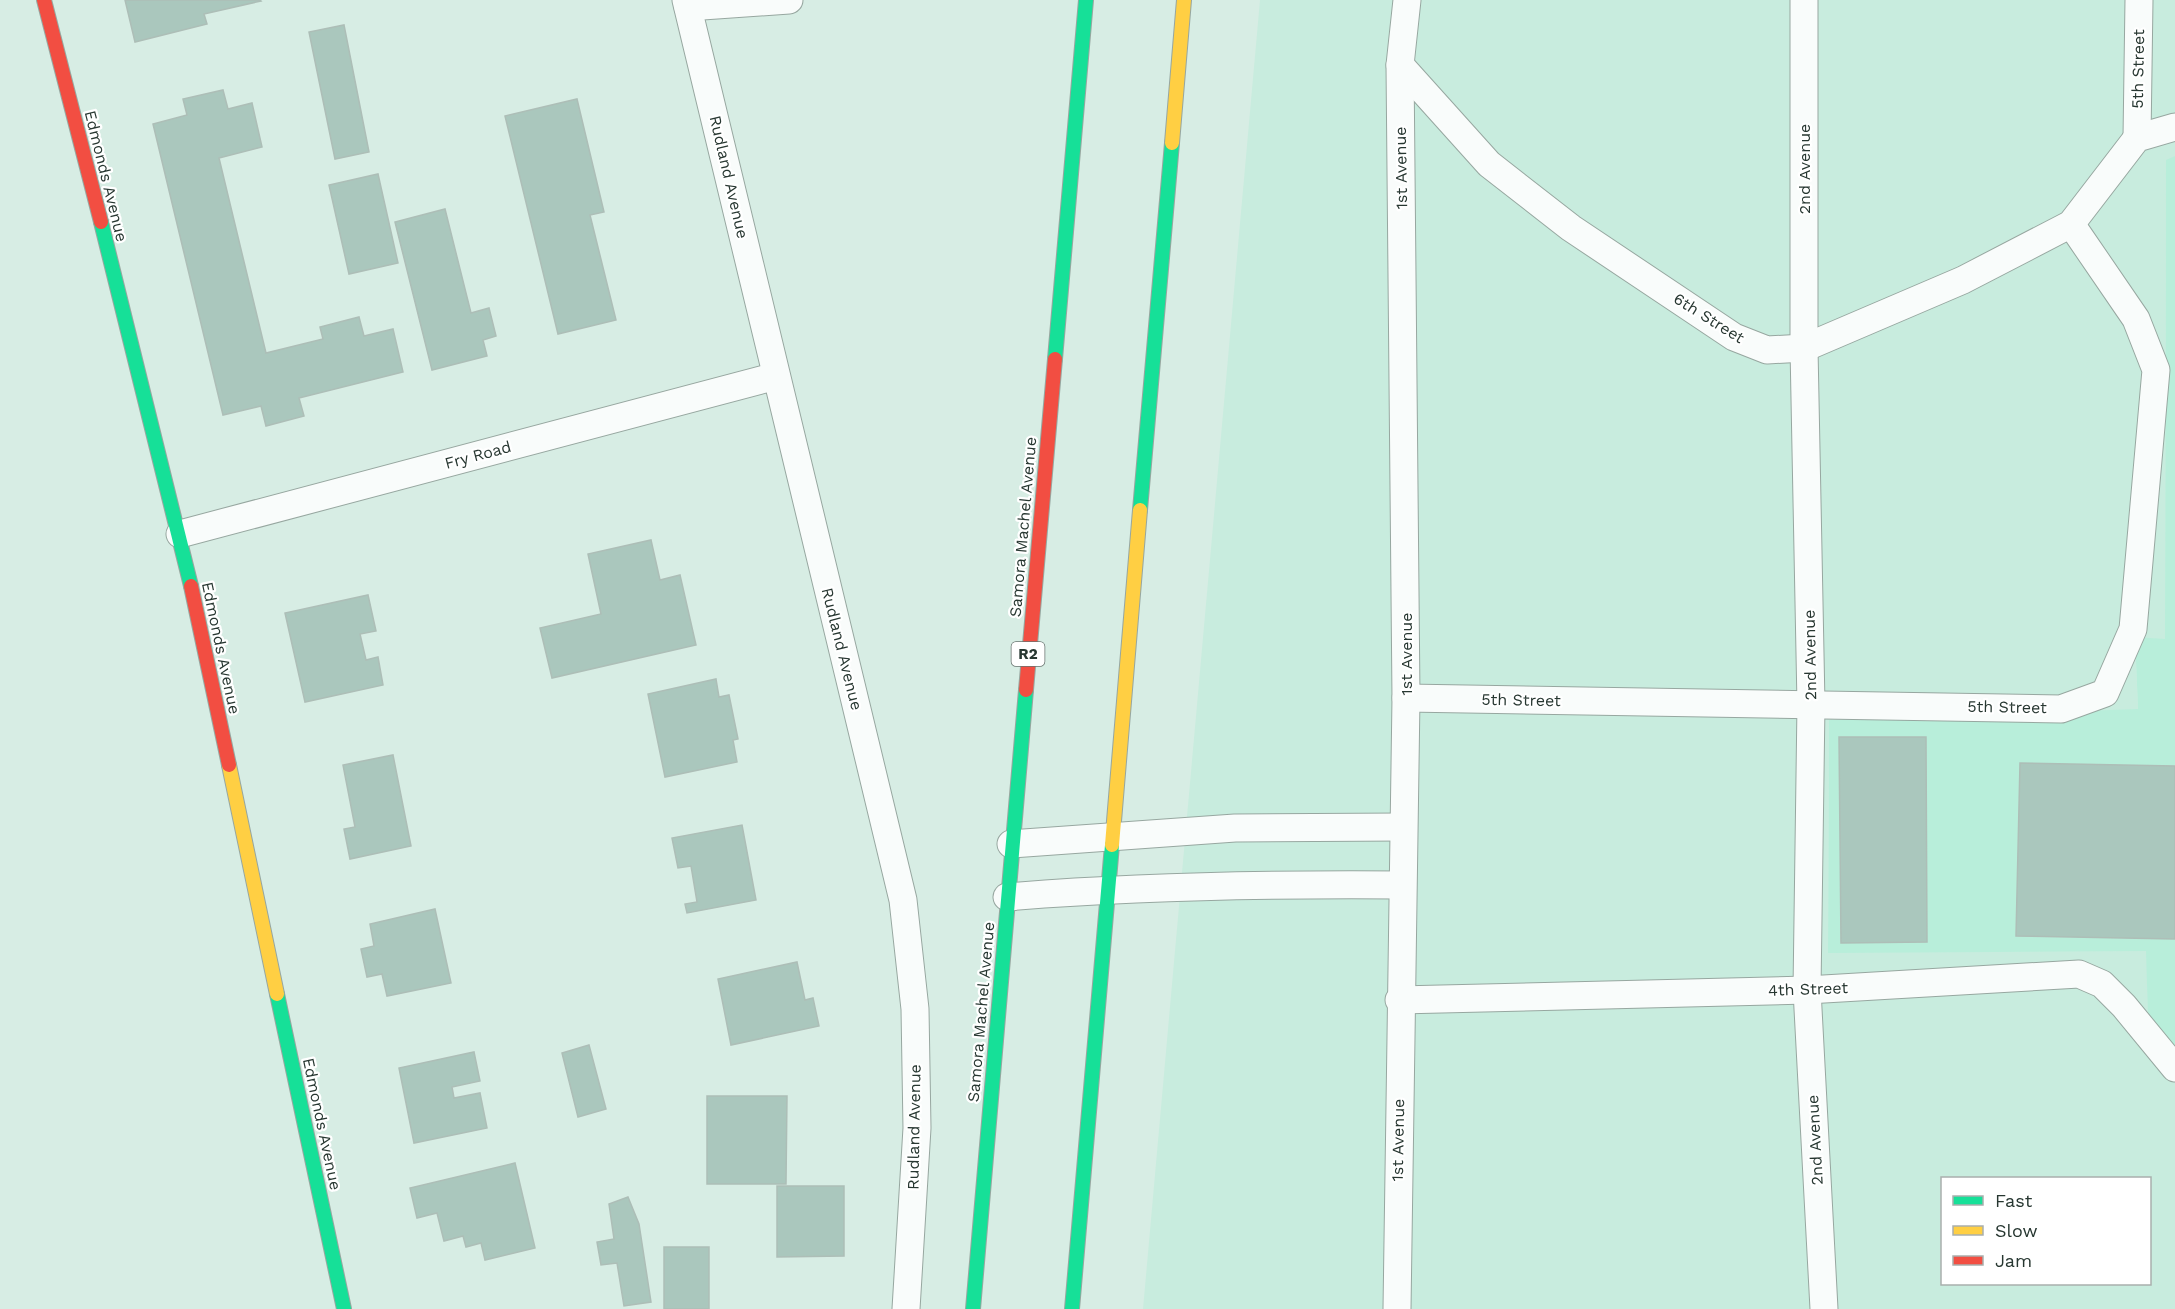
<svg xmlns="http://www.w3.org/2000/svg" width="2175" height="1309" font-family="'Work Sans',sans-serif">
<rect width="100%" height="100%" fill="#d7ede4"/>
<!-- built -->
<path fill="#c8ecde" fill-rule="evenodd" d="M1260,0H2175V156L2166,161L2165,640L2135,637L2138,710L1829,720L1828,952L2147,951L2148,1018L2175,1048V1309H1143ZM1942,1178H2150V1284H1942Z"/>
<!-- green -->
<path fill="#b8eeda" d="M2175,156V1048L2148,1018L2146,951L1828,953L1829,720L2138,709L2135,637L2165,639L2166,160Z"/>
<!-- building -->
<g fill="#aac7bd" stroke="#adbeb7" stroke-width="1.5">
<path d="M125,0H260L261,1L204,14L207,24L135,42Z"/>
<path d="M344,25L369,152L335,159L309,32Z"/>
<path d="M223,90L228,109L252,103L262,147L219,158L266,353L323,339L320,327L359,317L364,336L393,329L403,372L299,398L304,416L266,426L261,406L223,415L153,124L187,115L183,99Z"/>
<path d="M577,99L604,212L590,215L616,320L558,334L505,116Z"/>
<path d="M378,174L398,263L349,274L329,185Z"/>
<path d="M445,209L471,313L489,308L496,336L483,340L487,356L432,370L395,222Z"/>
<path d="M651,540L660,580L680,575L696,645L552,678L540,628L601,614L588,554Z"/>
<path d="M368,595L376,631L360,634L366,660L378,657L383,685L305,702L285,613Z"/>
<path d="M716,679L719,697L729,695L738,739L733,740L737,762L665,777L648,694Z"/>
<path d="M1839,737H1926L1927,942L1841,943Z"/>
<path d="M393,755L411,846L350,859L344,829L355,827L343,765Z"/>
<path d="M2020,763L2175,766V939L2016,936Z"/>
<path d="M742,825L756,900L687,913L685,904L697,902L691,866L678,868L672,838Z"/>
<path d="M435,909L451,983L387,996L382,974L367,977L361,949L374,946L370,924Z"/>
<path d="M797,962L805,1000L813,998L819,1026L731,1045L718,979Z"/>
<path d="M589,1045L606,1109L578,1117L562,1053Z"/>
<path d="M474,1052L480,1081L452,1087L454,1098L480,1093L487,1128L414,1143L399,1068Z"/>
<path d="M707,1096H787L786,1184H707Z"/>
<path d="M515,1163L535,1248L485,1260L481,1243L466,1247L463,1236L444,1241L437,1213L417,1218L410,1188Z"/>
<path d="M777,1186H844V1256L777,1257Z"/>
<path d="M628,1197L639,1224L651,1302L624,1306L617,1263L601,1265L597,1242L614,1239L609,1204Z"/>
<rect x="664" y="1247" width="45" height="62"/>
</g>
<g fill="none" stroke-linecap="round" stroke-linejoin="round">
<!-- street casing -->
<g stroke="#97a7a0" stroke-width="29">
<g id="street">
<path d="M686,0L903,900L915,1009L917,1128L906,1309"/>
<path d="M1804,0V348L1811,704L1807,990L1824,1309"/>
<path d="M688,7L789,0"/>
<path d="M1400,65L1489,164L1571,228L1734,337L1767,350L1804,348L1963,280L2071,224L2137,138L2175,127"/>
<path d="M2137,138L2139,0"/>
<path d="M180,534L776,376"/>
<path d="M1406,698L2061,709L2105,693L2133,629L2156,370L2136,319L2071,224"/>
<path d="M1011,844L1235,828L1403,827"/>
<path d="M1007,897C1139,886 1269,884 1402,885"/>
<path d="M1399,1000L1807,990L2079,974L2102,984L2124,1006L2175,1068"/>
<path d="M1397,1309L1406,698L1400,65L1407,0"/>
</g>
</g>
<!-- fast casing -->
<g stroke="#97a7a0" stroke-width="16">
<g id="fast">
<path d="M101,222L191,586"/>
<path d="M1055,359L1086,0"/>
<path d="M1140,510L1172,143"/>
<path d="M277,994L344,1309"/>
<path d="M973,1309L1026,690"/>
<path d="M1072,1309L1112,845"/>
</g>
</g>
<!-- slow casing -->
<g stroke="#97a7a0" stroke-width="16">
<g id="slow">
<path d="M1172,143L1184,0"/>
<path d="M229,765L277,994"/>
<path d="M1112,845L1140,510"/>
</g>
</g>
<!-- jam casing -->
<g stroke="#97a7a0" stroke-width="16">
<g id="jam">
<path d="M44,0L101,222"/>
<path d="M191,586L229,765"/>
<path d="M1026,690L1055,359"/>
</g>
</g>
<!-- street -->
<use href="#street" stroke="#f9fcfb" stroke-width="27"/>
<!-- fast -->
<use href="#fast" stroke="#16e098" stroke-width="14"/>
<!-- slow -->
<use href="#slow" stroke="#ffcf43" stroke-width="14"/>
<!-- jam -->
<use href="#jam" stroke="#f24e42" stroke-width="14"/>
</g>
<g text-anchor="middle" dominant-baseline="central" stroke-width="4.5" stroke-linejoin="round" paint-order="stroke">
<!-- shield labels -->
<rect fill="#fff" stroke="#68736f" stroke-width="1.5" x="1011.5" y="642" width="33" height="24" rx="4.5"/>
<g font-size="15" font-weight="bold" fill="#273731">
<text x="1028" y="654">R2</text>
</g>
<!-- street labels -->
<g font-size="16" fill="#273731" stroke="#fff">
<text transform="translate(2138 69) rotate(-89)">5th Street</text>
<text transform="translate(1401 168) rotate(-91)">1st Avenue</text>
<text transform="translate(1804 169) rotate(-90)">2nd Avenue</text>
<text transform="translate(106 176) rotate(76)">Edmonds Avenue</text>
<text transform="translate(729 177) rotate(77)">Rudland Avenue</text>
<text transform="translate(1709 318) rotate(32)">6th Street</text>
<text transform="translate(478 455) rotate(-15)">Fry Road</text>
<text transform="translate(1023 527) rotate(-85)">Samora Machel Avenue</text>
<text transform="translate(221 648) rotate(78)">Edmonds Avenue</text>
<text transform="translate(842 649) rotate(76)">Rudland Avenue</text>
<text transform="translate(1406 654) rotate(-90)">1st Avenue</text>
<text transform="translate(1810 655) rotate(-91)">2nd Avenue</text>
<text transform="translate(1521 700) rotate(1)">5th Street</text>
<text transform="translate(2007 707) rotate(1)">5th Street</text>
<text transform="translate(1808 989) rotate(-2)">4th Street</text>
<text transform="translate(981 1012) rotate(-85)">Samora Machel Avenue</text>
<text transform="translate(322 1124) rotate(78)">Edmonds Avenue</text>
<text transform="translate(914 1127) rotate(-89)">Rudland Avenue</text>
<text transform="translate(1398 1140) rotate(-89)">1st Avenue</text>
<text transform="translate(1815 1140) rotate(-93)">2nd Avenue</text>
</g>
</g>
<!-- legend -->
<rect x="1941" y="1177" width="210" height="108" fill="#ffffff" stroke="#a9afad" stroke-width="1.5"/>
<rect x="1953" y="1196" width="30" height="9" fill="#16e098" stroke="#a9afad" stroke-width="1.5"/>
<text x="1995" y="1207" font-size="18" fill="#273731">Fast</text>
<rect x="1953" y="1226" width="30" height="9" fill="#ffcf43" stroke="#a9afad" stroke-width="1.5"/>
<text x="1995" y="1237" font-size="18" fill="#273731">Slow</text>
<rect x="1953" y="1256" width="30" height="9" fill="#f24e42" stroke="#a9afad" stroke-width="1.5"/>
<text x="1995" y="1267" font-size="18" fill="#273731">Jam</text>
</svg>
